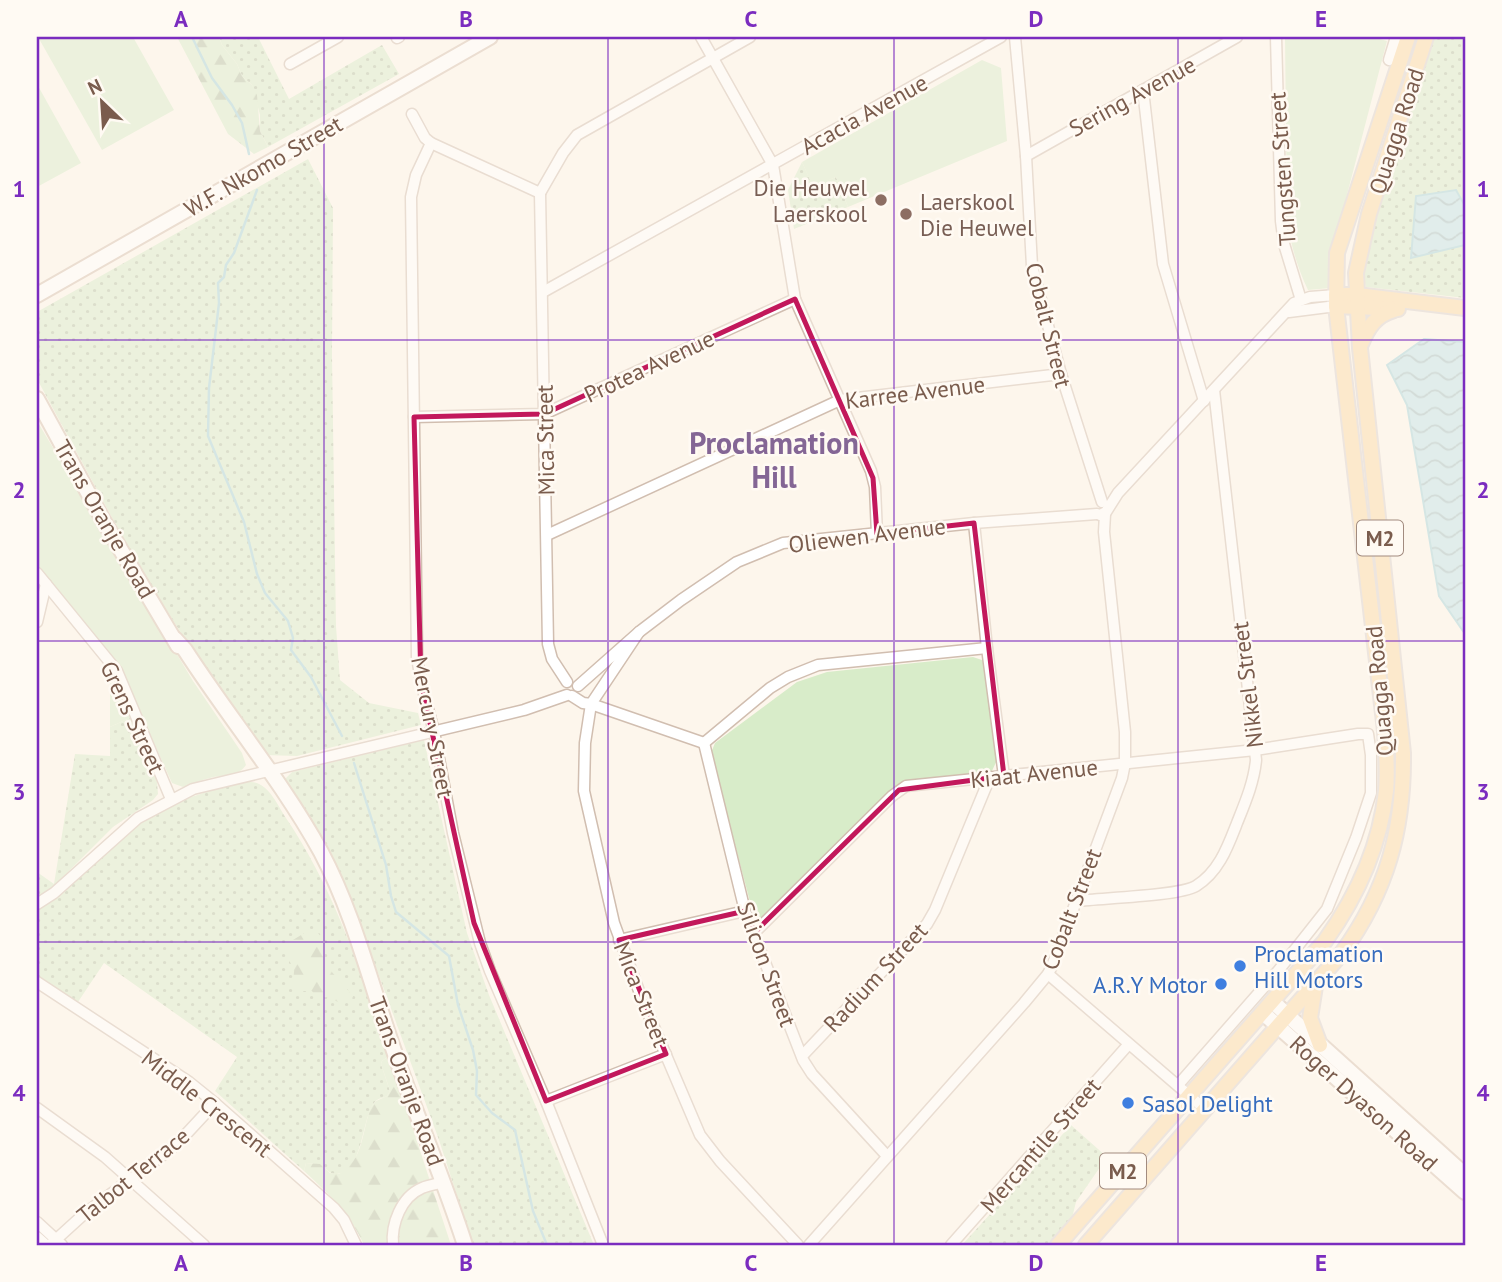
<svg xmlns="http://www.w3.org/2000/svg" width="1502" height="1282" font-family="'PT Sans',sans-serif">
<defs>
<pattern id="grass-dots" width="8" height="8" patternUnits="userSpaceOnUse" patternTransform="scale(1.75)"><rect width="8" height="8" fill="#d8ecc9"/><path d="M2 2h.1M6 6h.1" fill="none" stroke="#b4c2a5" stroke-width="1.8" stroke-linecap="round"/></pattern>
<pattern id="forest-firs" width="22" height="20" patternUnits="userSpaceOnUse" patternTransform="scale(1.75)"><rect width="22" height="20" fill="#d8ecc9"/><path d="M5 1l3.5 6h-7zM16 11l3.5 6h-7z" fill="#b4c2a5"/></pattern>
<pattern id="water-waves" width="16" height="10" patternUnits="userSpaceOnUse" patternTransform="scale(1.75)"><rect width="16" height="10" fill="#bfe3e8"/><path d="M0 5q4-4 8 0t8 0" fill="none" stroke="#a0bbbe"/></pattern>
</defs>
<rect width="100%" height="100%" fill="#fdf6ec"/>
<!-- grass -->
<g fill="url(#grass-dots)">
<path d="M219,37H258L289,99L382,45L399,74L268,147L260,131V115L252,85L242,76L237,64L222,45Z"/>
<path d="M1434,37H1465V206L1456,190L1411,258L1465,245V298L1366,287L1363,276L1366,248Z"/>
<path d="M308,159L333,208L332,355L336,626L340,680L369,703L418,713L421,725L297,756L264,755L182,635L129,549L37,379V312Z"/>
<path d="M802,162L813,186L836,177L848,207L794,229L788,190Z"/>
<path d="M132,717L157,782L158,794L153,800L113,827L55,885L63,892C80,879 93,863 109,848C138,820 175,800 214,790C225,787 239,781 251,782C269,783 277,805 286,818C336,892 361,973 389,1056L382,1061L381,1064L390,1091L387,1096C384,1098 380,1098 377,1100C361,1112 365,1173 336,1174C329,1174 327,1169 322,1166C317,1163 311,1164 306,1163L304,1171L215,1091L237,1057L104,963L78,1002L37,976V872L54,884L75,754L110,756V727Z"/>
<path d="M424,740L467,933L489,995L594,1245H473L439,1140L359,921L339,876L286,784V778L292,772Z"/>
<path d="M1071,1125L1107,1157L1076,1202L1072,1218L1048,1245H962Z"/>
</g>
<!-- forest -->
<g fill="url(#forest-firs)">
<path d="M177,37H219L222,45L237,64L242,76L252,85L257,95L260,131L268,147L254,154L228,134Z"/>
<path d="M110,674L117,681L132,717L110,727Z"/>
<path d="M316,930L326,944L324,963L353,996L351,1002L342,1004L328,997L316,998L312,991H299L293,987L294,971L286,953L288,943L306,932Z"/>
<path d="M389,1056L451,1245H364C350,1214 329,1194 304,1171L306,1163L320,1164L330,1173L339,1174C364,1161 362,1129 371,1107L376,1101L387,1096L390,1091L381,1064L382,1061Z"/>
</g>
<!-- green -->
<g fill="#d8ecc9">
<path d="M38,37H133L174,110L102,150Z"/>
<path d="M1285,37H1373L1387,41L1330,260L1331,288L1308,290C1297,267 1291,245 1287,220Z"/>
<path d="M982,60L1001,68L1007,141L848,207L836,177L813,187L802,162Z"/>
<path d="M37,84L81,163L37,187Z"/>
<path d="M37,421L193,681L242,753L246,765C237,778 224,774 210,778C201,780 192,784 183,787L172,783L124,676L110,654L37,566Z"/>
<path d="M973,657L985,661L998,758L991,773L897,786L883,797L764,917L758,919L754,917L711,753L715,743L797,682L827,672Z"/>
</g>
<!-- water -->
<g fill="url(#water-waves)" stroke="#a5d3da" stroke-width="2">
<path d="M1456,190L1465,206V245L1411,258L1416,196Z"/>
<path d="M1424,339L1465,342V634L1439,596L1407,405L1387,365Z"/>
</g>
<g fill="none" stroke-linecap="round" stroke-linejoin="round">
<!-- stream -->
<g stroke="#a5d3da" stroke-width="2.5">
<path d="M192,37L212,78L232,105L242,123L249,154"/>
<path d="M257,190L234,253L226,265L224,277L218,283L219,303L209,388L208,436L244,522L257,574L265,593L288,621L293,638L291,650L311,677L342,736"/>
<path d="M354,763L386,865L391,896L396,912L449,956L458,1005L473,1050L477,1071L476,1095L492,1113L515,1130L533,1211L547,1245"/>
</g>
<!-- street casing -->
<g stroke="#d1beb0" stroke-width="13">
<g id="street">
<path d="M701,37L773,165L795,299L871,471L875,487L877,534"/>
<path d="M1015,37L1026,156L1032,266L1061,374L1102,502"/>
<path d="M1276,37L1281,221L1284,244L1301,300"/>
<path d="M397,38L399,37"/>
<path d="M1389,60L1396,37"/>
<path d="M290,64L338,37"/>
<path d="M1143,90L1163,264L1204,401"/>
<path d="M412,114L425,138L431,143L540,193"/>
<path d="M431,143L416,175L411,197L417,657L421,682L434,732L453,833L480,943L490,971L546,1101L603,1245"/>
<path d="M1026,156L1237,37"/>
<path d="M540,193L548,644L552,659L567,682"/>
<path d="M540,193L563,153L577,135L750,37"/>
<path d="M543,292L1001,37"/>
<path d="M1289,312L1336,306"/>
<path d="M414,417L544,414L795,299"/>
<path d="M1100,515L1106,512L1118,493L1294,303L1310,297L1336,295"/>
<path d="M974,523L987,648L1004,776"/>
<path d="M547,535L840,400L1061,374"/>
<path d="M37,573L117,671L171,799"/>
<path d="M37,622L46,584"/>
<path d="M639,632L591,704L585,743L584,791L614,923L642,999L700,1135L720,1161L798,1245"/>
<path d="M578,686L639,632L681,600L737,562L783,543L974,523L1097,514"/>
<path d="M572,696L583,703L591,704L704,743"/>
<path d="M704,743L745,911L803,1060L812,1074L887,1156"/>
<path d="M704,743L770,688L788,677L818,665L987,648"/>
<path d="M1078,901C1101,898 1180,896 1196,886C1219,872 1228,846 1237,823C1245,803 1254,782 1256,760L1214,390"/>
<path d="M37,904L54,893L138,818L193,789L524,710L567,695"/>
<path d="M755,932L892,796L906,786L1255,750L1358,734H1368L1371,755V793L1356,838L1327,909L1278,971L1178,1085"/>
<path d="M619,940L745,911"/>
<path d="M1048,974L1206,1110"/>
<path d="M37,982L189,1082L215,1103L334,1208L344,1220L356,1245"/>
<path d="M802,1056L927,924L935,910L990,777"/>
<path d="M546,1101L666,1054"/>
<path d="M37,1108L105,1157L204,1245"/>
<path d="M37,1222L62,1245"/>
<path d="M37,1237L46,1245"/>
<path d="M50,1245L83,1215L176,1145L215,1103"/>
<path d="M393,1245C391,1224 401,1197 422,1188C429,1185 437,1184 444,1182"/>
<path d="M809,1245L1024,1003L1048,974L1052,966L1122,778L1125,763V732L1104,532L1105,514"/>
<path d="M951,1245L1128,1045"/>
</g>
</g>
<!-- secondary casing -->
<g stroke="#d6c0b0" stroke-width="18">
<g id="secondary">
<path d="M37,295L490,37"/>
<path d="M37,399L103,520L178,646"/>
<path d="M175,639L185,650C229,718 282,781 321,852C354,914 371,985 394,1051C416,1116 444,1179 465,1245"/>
<path d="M1273,1002L1465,1175"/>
<path d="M1263,1013L1465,1192"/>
</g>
</g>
<!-- primary casing -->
<g stroke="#dad1cd" stroke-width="18">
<g id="primary">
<path d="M1336,295H1357L1465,308"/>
<path d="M1336,306L1398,309"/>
<path d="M1361,344C1368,327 1376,315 1394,310"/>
<path d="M1315,986L1310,1018L1320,1045"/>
<path d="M1058,1245L1325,941C1357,896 1380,847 1386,791C1388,771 1386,751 1385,731L1336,306L1337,253L1408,37"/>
<path d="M1086,1245L1342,953C1387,891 1404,829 1403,753L1360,348L1356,273L1369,214L1426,37"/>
</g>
</g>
<!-- street -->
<use href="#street" stroke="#fff" stroke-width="10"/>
<!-- secondary -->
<use href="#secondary" stroke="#fff" stroke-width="14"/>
<!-- primary -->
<use href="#primary" stroke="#fbd9a5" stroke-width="14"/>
</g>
<!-- marked area -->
<path d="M0 0H1502V1282H0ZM795,299L873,478L877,534L974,523L1004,776L899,790L755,932L745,911L619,940L666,1054L546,1101L474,923L421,682L414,417L544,414Z" fill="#fdf6ec" fill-opacity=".55" fill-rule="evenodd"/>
<path fill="none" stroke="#c2185b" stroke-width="5" stroke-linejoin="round" d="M795,299L873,478L877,534L974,523L1004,776L899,790L755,932L745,911L619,940L666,1054L546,1101L474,923L421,682L414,417L544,414Z"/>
<!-- grid -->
<path fill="none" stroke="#7b2cbf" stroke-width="2" stroke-opacity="0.55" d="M324,37V1245M608,37V1245M894,37V1245M1178,37V1245M37,340H1465M37,641H1465M37,942H1465"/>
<!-- markers -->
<g fill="#8d6e63" stroke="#fffaf3" stroke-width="2.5">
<circle cx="881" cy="200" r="7"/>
<circle cx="906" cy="214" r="7"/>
</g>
<g fill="#3f7fe0" stroke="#fffaf3" stroke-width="2.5">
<circle cx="1240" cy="966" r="7"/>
<circle cx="1221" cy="984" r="7"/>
<circle cx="1128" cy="1103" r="7"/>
</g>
<g text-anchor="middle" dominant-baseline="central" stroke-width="5" stroke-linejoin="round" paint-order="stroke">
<!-- shield labels -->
<g fill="#fffaf3" stroke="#a28b7f" stroke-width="2">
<rect x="1357" y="520.5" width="46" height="35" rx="5"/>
<rect x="1100" y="1153.5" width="46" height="35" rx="5"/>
</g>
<g font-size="21" font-weight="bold" fill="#7a5c4d">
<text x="1380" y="538">M2</text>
<text x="1123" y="1171">M2</text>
</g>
<!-- street labels -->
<g font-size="23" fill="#7a5c4d" stroke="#fffaf3">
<text transform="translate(1132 96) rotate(-29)">Sering Avenue</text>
<text transform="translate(864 114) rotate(-29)">Acacia Avenue</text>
<text transform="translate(1396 131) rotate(-72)">Quagga Road</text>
<text transform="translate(263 166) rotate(-30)">W.F. Nkomo Street</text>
<text transform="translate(1282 169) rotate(-94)">Tungsten Street</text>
<text transform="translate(1049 325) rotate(76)">Cobalt Street</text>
<text transform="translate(649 366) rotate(-25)">Protea Avenue</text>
<text transform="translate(915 392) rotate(-7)">Karree Avenue</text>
<text transform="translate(545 440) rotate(-91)">Mica Street</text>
<text transform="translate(105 519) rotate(60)">Trans Oranje Road</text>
<text transform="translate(867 535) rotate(-7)">Oliewen Avenue</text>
<text transform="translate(1247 685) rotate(-97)">Nikkel Street</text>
<text transform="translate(1379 691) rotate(-95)">Quagga Road</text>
<text transform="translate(133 717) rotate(65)">Grens Street</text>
<text transform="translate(433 727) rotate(79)">Mercury Street</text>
<text transform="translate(1034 773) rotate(-6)">Kiaat Avenue</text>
<text transform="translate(1071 909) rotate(-69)">Cobalt Street</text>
<text transform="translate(767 964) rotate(70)">Silicon Street</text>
<text transform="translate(875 977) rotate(-47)">Radium Street</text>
<text transform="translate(642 994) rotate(68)">Mica Street</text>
<text transform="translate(407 1081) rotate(70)">Trans Oranje Road</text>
<text transform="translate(207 1103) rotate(38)">Middle Crescent</text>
<text transform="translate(1364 1103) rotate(42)">Roger Dyason Road</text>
<text transform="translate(1040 1145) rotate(-49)">Mercantile Street</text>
<text transform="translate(133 1175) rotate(-39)">Talbot Terrace</text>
</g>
<!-- education labels -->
<g font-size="23" fill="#785e54" stroke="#fffaf3" text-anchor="end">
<text x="867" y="187">Die Heuwel<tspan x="867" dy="26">Laerskool</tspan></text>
<text x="920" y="201" text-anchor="start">Laerskool<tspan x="920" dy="26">Die Heuwel</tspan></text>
</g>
<!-- shop labels -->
<g font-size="23" fill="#366cbe" stroke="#fffaf3" text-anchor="start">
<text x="1254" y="953">Proclamation<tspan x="1254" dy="26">Hill Motors</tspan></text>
<text x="1207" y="984" text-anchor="end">A.R.Y Motor</text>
<text x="1142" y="1103">Sasol Delight</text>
</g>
<!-- district labels -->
<g font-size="30" font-weight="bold" fill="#846695" stroke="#fffaf3">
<text x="774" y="442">Proclamation<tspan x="774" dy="34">Hill</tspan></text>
</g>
</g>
<!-- border -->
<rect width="1502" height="1282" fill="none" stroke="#fffaf3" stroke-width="77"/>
<!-- north arrow -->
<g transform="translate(102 102) rotate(335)" stroke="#fffaf3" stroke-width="5" paint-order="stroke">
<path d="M0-5L12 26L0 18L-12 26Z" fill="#7a5c4d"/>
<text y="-10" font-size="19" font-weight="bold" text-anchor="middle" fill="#7a5c4d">N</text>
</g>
<rect x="38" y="38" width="1426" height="1206" fill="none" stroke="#7b2cbf" stroke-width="2.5"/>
<g font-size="23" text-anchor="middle" font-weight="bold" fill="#7b2cbf">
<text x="181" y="27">A</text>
<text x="466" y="27">B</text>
<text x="751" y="27">C</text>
<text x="1036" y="27">D</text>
<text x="1321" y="27">E</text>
<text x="19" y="197">1</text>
<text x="1483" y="197">1</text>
<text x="19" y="498">2</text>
<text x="1483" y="498">2</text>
<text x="19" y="800">3</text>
<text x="1483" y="800">3</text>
<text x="19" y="1101">4</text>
<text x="1483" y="1101">4</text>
<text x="181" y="1271">A</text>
<text x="466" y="1271">B</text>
<text x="751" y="1271">C</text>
<text x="1036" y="1271">D</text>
<text x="1321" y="1271">E</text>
</g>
</svg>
